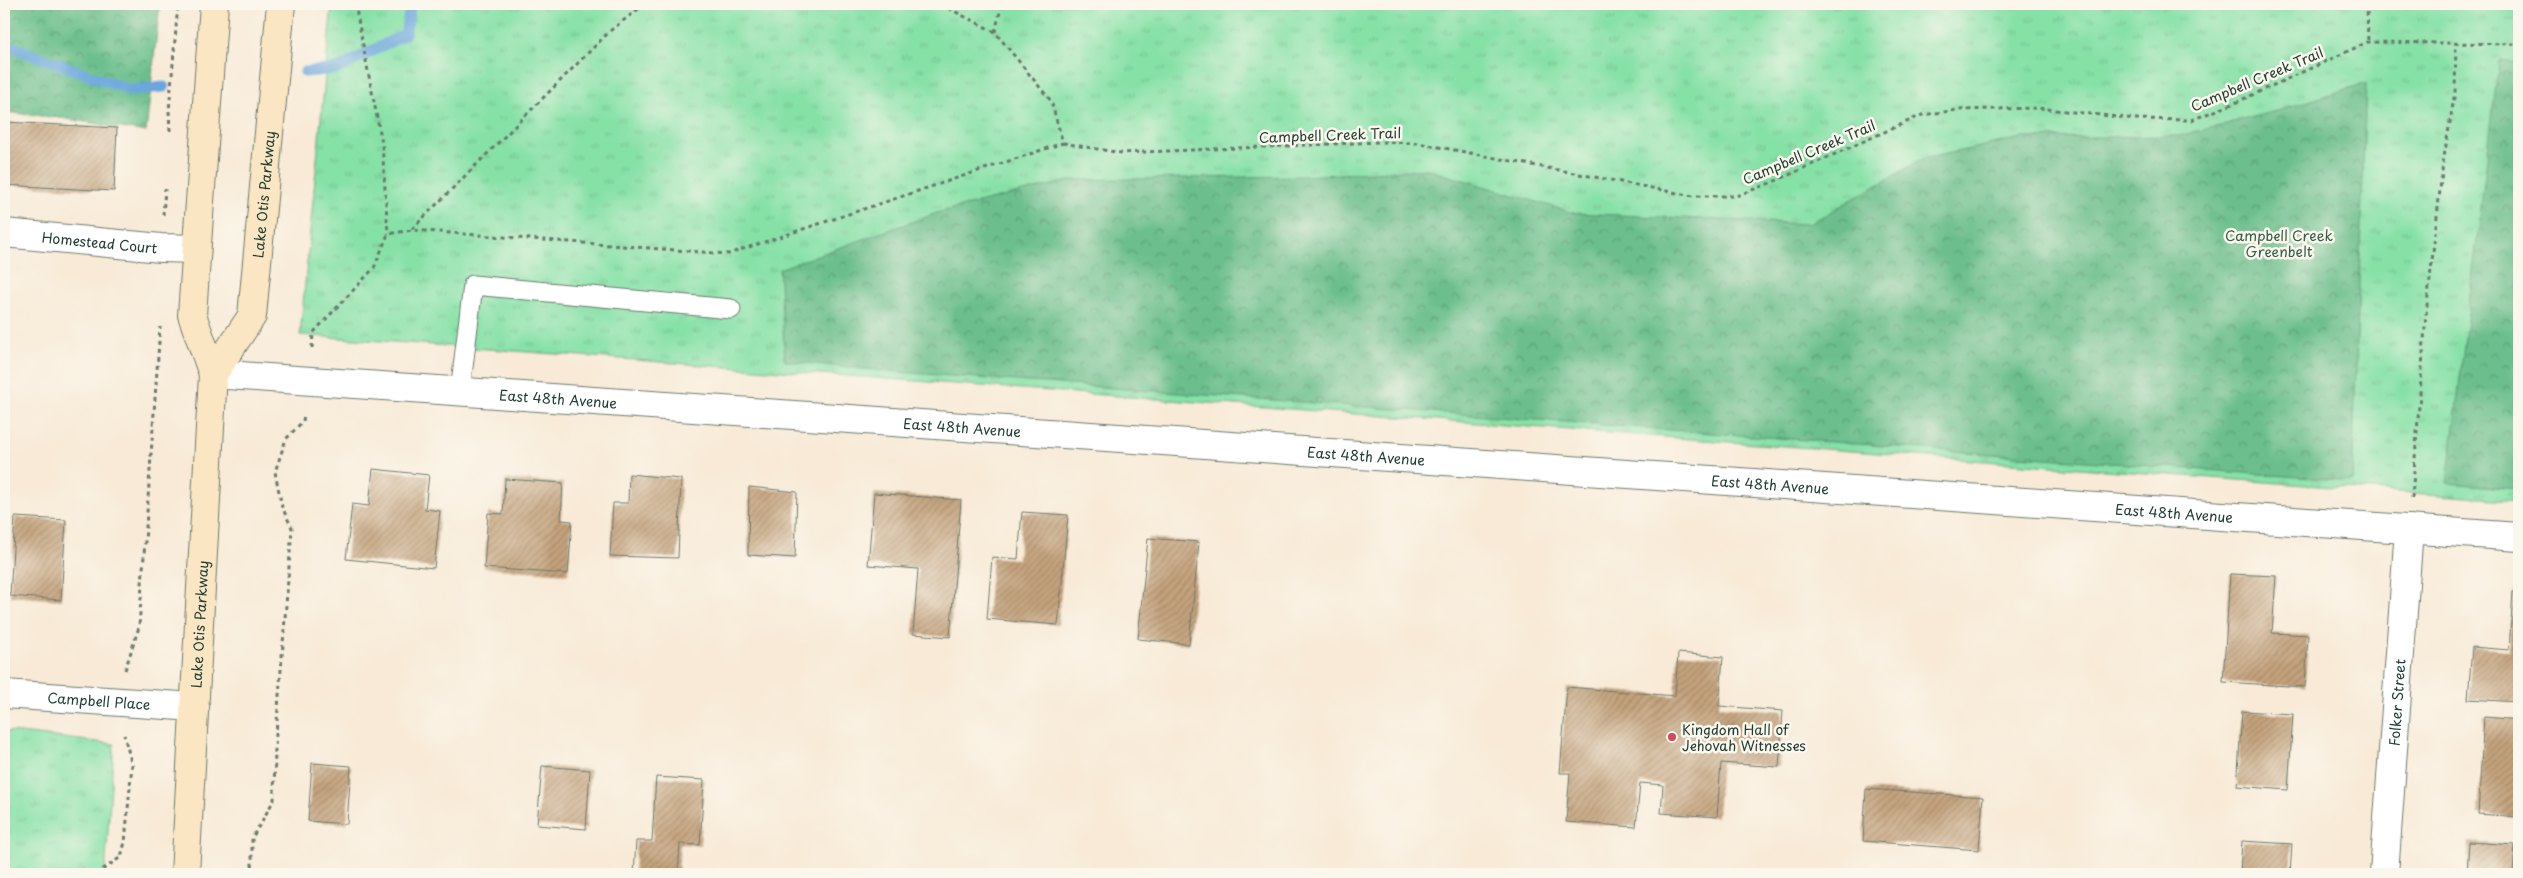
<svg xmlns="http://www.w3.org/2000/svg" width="2523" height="878" font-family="'Playpen Sans',sans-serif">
<defs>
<pattern id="grass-tufts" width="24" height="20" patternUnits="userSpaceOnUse" patternTransform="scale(1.25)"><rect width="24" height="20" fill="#86e1a7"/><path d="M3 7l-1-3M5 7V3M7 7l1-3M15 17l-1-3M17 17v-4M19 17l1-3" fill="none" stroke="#73c290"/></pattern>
<pattern id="forest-crowns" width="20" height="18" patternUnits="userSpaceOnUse" patternTransform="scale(1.25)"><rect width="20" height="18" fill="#6cbf8c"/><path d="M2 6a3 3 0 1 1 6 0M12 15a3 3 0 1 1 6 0" fill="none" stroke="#589c73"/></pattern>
<pattern id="building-hatch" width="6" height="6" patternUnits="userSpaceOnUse" patternTransform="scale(1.25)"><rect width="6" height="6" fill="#c5a37d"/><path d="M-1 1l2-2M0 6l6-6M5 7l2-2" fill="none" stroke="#9f8667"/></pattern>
</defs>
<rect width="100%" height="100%" fill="#fbf7ec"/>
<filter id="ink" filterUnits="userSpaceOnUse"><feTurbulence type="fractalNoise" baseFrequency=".02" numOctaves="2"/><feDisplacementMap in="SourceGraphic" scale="10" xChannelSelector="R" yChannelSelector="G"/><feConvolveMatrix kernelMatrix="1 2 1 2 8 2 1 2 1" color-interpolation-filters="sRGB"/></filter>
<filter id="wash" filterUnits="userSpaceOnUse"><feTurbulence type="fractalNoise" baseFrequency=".0096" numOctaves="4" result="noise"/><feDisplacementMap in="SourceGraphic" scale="20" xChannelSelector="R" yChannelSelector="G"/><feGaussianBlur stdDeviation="1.12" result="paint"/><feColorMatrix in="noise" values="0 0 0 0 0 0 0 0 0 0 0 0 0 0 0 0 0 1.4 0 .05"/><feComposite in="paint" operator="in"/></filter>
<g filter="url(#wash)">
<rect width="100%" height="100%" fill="#f8ead7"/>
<!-- grass -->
<g fill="url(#grass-tufts)" stroke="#528f6e">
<path d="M332,4H2519V501L300,335Z"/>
<path d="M4,731L114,744L105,874H4Z"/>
</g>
<!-- forest -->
<g fill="url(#forest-crowns)" stroke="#467e60">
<path d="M4,4H160L146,132L61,118L4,112Z"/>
<path d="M2499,61L2519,63V489L2447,483Z"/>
<path d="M2366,83L2352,481L885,371L785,361L779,269L940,212L1073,180L1302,176L1426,169L1574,213L1809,224L1923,159L2021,138L2179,136L2277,111Z"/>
</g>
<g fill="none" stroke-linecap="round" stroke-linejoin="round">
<!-- stream -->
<g stroke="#6ba7dc" stroke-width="11">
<path d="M4,44L130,90L164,87"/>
<path d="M305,72L337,69L405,34L411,4"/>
</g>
</g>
<g id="blocks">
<!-- building -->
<g fill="url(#building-hatch)">
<path d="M4,122L117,128L114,191L4,185Z"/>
<path d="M373,469L429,475L425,509L440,511L434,568L346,559L352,504L369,506Z"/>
<path d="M629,474L681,479L678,558L610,556L613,503H628Z"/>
<path d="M505,479L563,483L561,520L572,521L568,574L484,568L488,513L503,514Z"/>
<path d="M749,487L797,492L795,558L748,555Z"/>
<path d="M874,493L961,500L950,637L913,634L918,569L868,565Z"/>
<path d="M1022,512L1068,515L1058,625L987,619L992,557L1018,559Z"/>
<path d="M15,517L66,520L61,600L10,596Z"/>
<path d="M1148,538L1199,542L1189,644L1138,639Z"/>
<path d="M2230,574L2276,576L2272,633L2308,635L2305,687L2223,682Z"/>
<path d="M2513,592L2519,593V702L2468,699L2472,647L2509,650Z"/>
<path d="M1678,653L1723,657L1719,706L1783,711L1779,767L1721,763L1717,817L1661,813L1663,785L1640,783L1636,827L1566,822L1570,773H1560L1567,687L1675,696Z"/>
<path d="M2242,711L2293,714L2288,790L2237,786Z"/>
<path d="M2484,717L2519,720V817L2478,814Z"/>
<path d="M312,763L351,766L347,824L308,821Z"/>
<path d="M542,766L590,770L586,829L537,825Z"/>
<path d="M656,777L704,780L700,845L680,844L678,874H634L636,841H652Z"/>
<path d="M1866,789L1983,797L1979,850L1863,841Z"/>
<path d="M2242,841L2292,844L2290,874H2240Z"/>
<path d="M2469,842L2515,845L2513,874H2467Z"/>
</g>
</g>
</g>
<g filter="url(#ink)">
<use href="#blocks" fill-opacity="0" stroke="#6b7a6d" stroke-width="1"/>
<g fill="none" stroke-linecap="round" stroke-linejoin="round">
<!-- lane casing -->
<g stroke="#6b7a6d" stroke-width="21">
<path id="lane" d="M460,392L473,285L731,309"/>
</g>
<!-- street casing -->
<g stroke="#6b7a6d" stroke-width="30">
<g id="street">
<path id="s1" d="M4,233L161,248L196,249"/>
<path id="s2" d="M213,374L2519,537"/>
<path id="s3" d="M4,694L195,707"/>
<path id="s4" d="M2384,874L2409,529"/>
</g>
</g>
<!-- secondary casing -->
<g stroke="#6b7a6d" stroke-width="30">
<g id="secondary">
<path id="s5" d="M213,374L252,316L281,4"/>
<path id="s6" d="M185,874L213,374L192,315L214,4"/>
</g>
</g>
<!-- path -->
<g stroke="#6b7a6d" stroke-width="3" stroke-dasharray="4 4" stroke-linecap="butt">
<path d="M355,4L382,143L388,234"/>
<path d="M2367,4L2368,42"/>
<path d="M995,32L1002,4"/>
<path d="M170,131L169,111L178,4"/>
<path d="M1063,143L1121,153L1379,142L1418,143L1693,196H1736L1773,182L1922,115L1958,110L2038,108L2136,119L2191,120L2228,106L2368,42L2519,44"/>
<path d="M163,215L165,189"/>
<path d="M412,229L611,30L645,4"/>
<path d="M312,348L313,333L374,268L388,234L412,230L728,254L1063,143L1051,101L995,32L940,4"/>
<path d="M2412,498L2426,314L2443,163L2455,92L2456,42"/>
<path d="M125,670L139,627L160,327"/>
<path d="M96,874L121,857L125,842L132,765L124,735"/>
<path d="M256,874L252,865V838L274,800L275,747L292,528L282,507L275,472L286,439L303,421L304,414"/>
</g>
<!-- lane -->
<use href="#lane" stroke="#fff" stroke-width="19"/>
<!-- street -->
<use href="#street" stroke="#fff" stroke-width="28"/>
<!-- secondary -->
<use href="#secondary" stroke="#fbe6c3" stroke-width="28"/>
</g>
</g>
<!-- markers -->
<circle fill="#d1495b" stroke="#fbf7ec" stroke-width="2" cx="1672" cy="737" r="5"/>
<g text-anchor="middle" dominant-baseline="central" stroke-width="5" stroke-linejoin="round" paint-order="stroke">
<!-- street labels -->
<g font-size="14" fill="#1f3d34" stroke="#fbf7ec">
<text transform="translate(2257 79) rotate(-23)">Campbell Creek Trail</text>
<text transform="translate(1330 135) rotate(-2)">Campbell Creek Trail</text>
<text transform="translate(1809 152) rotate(-23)">Campbell Creek Trail</text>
<text stroke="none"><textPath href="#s5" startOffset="192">Lake Otis Parkway</textPath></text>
<text stroke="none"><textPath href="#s1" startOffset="96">Homestead Court</textPath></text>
<text stroke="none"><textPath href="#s2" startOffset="346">East 48th Avenue</textPath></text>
<text stroke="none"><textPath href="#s2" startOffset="751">East 48th Avenue</textPath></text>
<text stroke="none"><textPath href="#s2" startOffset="1156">East 48th Avenue</textPath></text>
<text stroke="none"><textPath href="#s2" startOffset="1561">East 48th Avenue</textPath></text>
<text stroke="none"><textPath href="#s2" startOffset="1966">East 48th Avenue</textPath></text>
<text stroke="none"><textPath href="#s6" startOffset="250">Lake Otis Parkway</textPath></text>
<text stroke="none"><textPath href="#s3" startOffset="95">Campbell Place</textPath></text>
<text stroke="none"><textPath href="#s4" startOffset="172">Folker Street</textPath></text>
</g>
<!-- park labels -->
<g font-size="14" fill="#345e4b" stroke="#fbf7ec">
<text x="2279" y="235">Campbell Creek<tspan x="2279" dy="16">Greenbelt</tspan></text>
</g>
<!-- poi labels -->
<g font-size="14" fill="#1f3d34" stroke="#fbf7ec" text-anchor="start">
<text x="1682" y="729">Kingdom Hall of<tspan x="1682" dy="16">Jehovah Witnesses</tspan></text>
</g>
</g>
<!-- margin -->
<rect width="2523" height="878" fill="none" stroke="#fbf7ec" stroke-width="20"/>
</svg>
